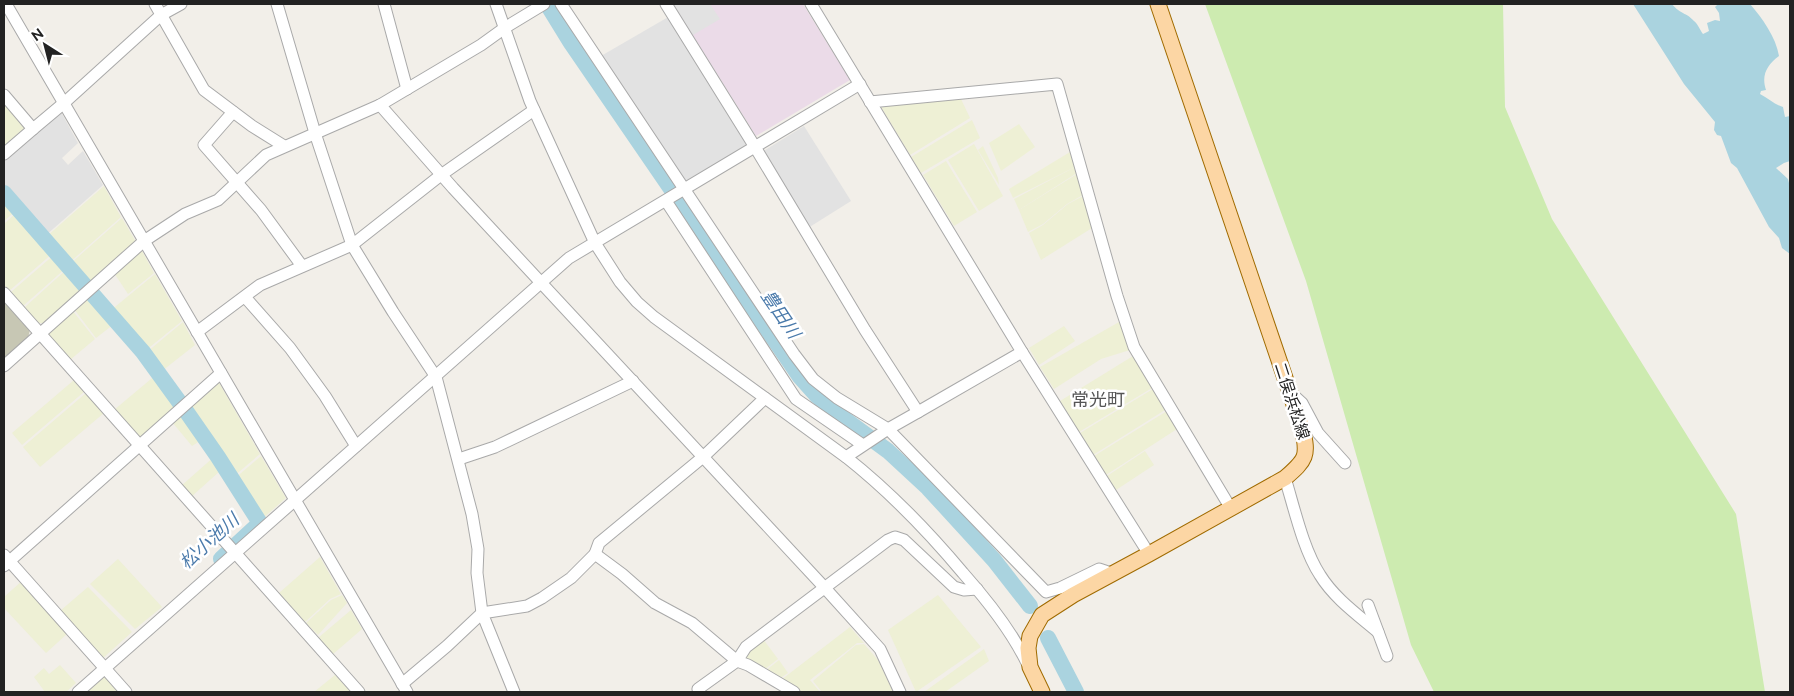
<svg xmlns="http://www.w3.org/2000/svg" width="1794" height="696" font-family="Raleway,'Noto Sans JP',sans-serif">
<rect width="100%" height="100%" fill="#f2efe9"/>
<!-- industrial -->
<path fill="#ebdbe8" d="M673,4H803L850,80L756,136Z"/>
<!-- construction -->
<path fill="#c7c7b4" d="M4,300L30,330L28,338L4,359Z"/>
<!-- farmland -->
<g fill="#eef0d5">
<path d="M961,99L970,118L910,155L880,105Z"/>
<path d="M4,100L27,126L4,150Z"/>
<path d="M972,120L980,138L921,173L911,157Z"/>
<path d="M1019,124L1035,147L1001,171L989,143Z"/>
<path d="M974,144L1003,196L979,211L948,160Z"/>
<path d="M983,146L998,178L999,185L978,150Z"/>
<path d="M1070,152L1075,167L1013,198L1009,189Z"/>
<path d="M946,161L977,212L954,226L923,175Z"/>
<path d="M1075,167L1077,173L1019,210L1014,199Z"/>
<path d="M1077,174L1083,195L1067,204L1043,224L1028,232L1019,210Z"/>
<path d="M104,186L121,217L69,263L46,237Z"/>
<path d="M1083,196L1092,228L1041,260L1029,233L1043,225L1068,204Z"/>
<path d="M4,197L16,211L4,221Z"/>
<path d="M17,212L53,253L9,291L4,285V224Z"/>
<path d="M122,218L136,242L88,284L70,264Z"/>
<path d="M141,249L154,273L128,294L114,273Z"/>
<path d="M55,254L66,268L23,306L11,292Z"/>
<path d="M67,269L83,288L43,323H37L25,307Z"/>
<path d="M155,274L182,321L145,351L110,311Z"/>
<path d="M90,295L114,324L96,338L74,309Z"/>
<path d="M72,310L95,339L70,360L49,337V330Z"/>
<path d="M183,322L195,345L162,371L147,352Z"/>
<path d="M1119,322L1130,350L1101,359L1054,389L1040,367Z"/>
<path d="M1064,326L1075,341L1039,365L1029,348Z"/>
<path d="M1133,356L1152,388L1079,432L1060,401Z"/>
<path d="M157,374L179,408L142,440L114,410Z"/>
<path d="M74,380L85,391L22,445L12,433Z"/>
<path d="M218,381L260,454L233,477L187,409Z"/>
<path d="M1153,389L1165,410L1093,455L1080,433Z"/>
<path d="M86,393L104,413L40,467L23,447Z"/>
<path d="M184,411L203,439L192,446L172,422Z"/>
<path d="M1167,411L1177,429L1106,475L1094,456Z"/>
<path d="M1145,451L1154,465L1116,490L1107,476Z"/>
<path d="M215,456L231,483L220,471L191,497L181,486Z"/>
<path d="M261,456L286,498L261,520L234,479Z"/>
<path d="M320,557L341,594L330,599L305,622L279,593Z"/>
<path d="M118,559L162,607L135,629L90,584Z"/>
<path d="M22,581L68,633L46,653L4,608V597Z"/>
<path d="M88,587L132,632L103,658L60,611Z"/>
<path d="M342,595L347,603L318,635L306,623L331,600Z"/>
<path d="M938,595L981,647L916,692L888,630Z"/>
<path d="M351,610L362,629L332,655L318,638Z"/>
<path d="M850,627L864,643H857L810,680L820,692H803L781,680Z"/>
<path d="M763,639L778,659L764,670L742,656Z"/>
<path d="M864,644L878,660L893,692H822L813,681L856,645Z"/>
<path d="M984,649L989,661L945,692H924Z"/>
<path d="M779,660L788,673L779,679L765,671Z"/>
<path d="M60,665L76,683L66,692H45L34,677L44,668L49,674Z"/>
<path d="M105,675L120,692H85Z"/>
<path d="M335,675L351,692H314Z"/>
</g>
<!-- grass -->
<path fill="#cdebb0" d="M1205,4H1503L1505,107L1552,219L1736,514L1765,692H1434L1411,645L1306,281Z"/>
<!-- parking -->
<g fill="#e2e2e2">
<path d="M673,4H710L720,19L693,35Z"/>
<path d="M670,16L748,145L685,183L601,56Z"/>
<path d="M61,112L78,143L62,158L68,165L83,151L103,185L45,236L4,188V159Z"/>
<path d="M804,126L851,201L808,228L762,152Z"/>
</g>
<!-- water -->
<path fill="#aad3df" d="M1633,4H1672C1681,15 1686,12 1694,21C1698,24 1700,30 1703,34L1709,31L1707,23L1715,20L1720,21L1719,13L1715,7L1718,4H1750C1762,18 1776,37 1779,56C1767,65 1761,75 1766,90L1761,91L1760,94C1768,98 1775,105 1783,107L1785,117L1790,116V161L1784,163L1776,168L1788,179L1790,187V254L1782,248L1779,238L1769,227L1737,168L1731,163L1721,136L1717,135L1714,130L1715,122L1684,84Z"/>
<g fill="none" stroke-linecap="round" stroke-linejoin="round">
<!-- river -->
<g stroke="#aad3df" stroke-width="16">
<path d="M547,4L571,43L800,377L817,396L843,418L888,451L928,488L994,560L1030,606"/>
<path d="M4,193L143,352L180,403"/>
<path d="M186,411L218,457L260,523L221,559"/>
<path d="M1048,638L1076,692"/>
</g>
<!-- minor casing -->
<g stroke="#a9a9a9" stroke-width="13">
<g id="minor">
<path d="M6,4L407,692"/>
<path d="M155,4L204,90L252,126L284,146"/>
<path d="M277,4L315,133L352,245L393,312L436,377L472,514L478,549L477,573L482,613L514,692"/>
<path d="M384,4L407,89"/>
<path d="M496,4L530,101L595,243L620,282L637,302L654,317L846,457C889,491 927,530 963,573C987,600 1011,630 1027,663"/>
<path d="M561,4L794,354L813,379L837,398L888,429L1046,592L1060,588L1099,569L1111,573"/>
<path d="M666,4L755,147L865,330L918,412L1022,352"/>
<path d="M811,4L1022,352L1149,554"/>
<path d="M4,95L33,129L64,103L161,15L181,4"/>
<path d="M870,102L1057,84L1117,296L1134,347L1230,507"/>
<path d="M380,105L453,188L824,587L880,649L900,692"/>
<path d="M233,112L204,145L261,210L302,266"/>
<path d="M4,154L33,129"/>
<path d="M666,201L796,399L863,445"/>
<path d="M4,293L359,692"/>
<path d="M245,297L290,348L325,396L356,446"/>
<path d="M197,332L260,285L352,245L441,175L534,110"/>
<path d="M4,366L144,241L185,214L218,200L266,155L380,105L481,45L506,27L544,4"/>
<path d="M1291,393L1302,403L1318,433L1345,463"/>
<path d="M846,457L888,429L918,412"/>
<path d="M459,459L495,447L633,381"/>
<path d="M1285,478C1294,507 1303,549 1320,575C1334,598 1358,615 1378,632"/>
<path d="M595,554L599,543L703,457L765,398"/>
<path d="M4,555L126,692"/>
<path d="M4,566L221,373"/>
<path d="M1368,605L1387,656"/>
<path d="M402,684L447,646L482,613L527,606L542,598L571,578L595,554L622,574L655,603L692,623L737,661L698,689L699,692"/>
<path d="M78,692L569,258L860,84"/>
<path d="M794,692L748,665L737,661L746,647L888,540L895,537L904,540L954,587L964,590L977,589"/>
</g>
</g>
<!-- major casing -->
<g stroke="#a06b00" stroke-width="17">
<path id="major" d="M1042,692L1030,667L1028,648L1030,636L1042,615L1073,595L1149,554L1285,478C1306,460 1309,456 1302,428L1158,4"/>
</g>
<!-- minor -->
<use href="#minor" stroke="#fff" stroke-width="11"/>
<!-- major -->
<use href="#major" stroke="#fcd6a4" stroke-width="15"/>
</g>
<g text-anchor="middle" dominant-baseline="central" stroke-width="5" stroke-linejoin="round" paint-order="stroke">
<!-- street labels -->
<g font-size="16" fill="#222" stroke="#fff">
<text transform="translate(1292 401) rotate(72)">二俣浜松線</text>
</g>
<!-- water labels -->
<g font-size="18" font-style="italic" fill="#4a7aab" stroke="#fff">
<text transform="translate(781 314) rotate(56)">豊田川</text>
<text transform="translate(209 541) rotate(-42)">松小池川</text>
</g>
<!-- neighbourhood labels -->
<g font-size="18" fill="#555" stroke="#fff">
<text x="1098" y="399">常光町</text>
</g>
</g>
<!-- border -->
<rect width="1794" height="696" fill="none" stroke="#222222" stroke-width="10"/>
<!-- north arrow -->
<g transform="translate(45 45) rotate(324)" stroke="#ffffff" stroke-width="4" paint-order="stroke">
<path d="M0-4L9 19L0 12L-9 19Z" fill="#222222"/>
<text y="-8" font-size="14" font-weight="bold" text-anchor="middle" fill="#222222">N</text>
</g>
</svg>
